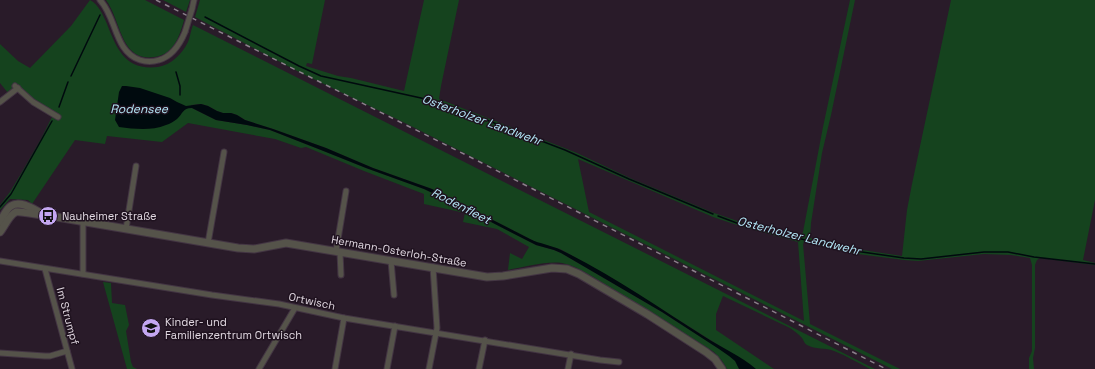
<svg xmlns="http://www.w3.org/2000/svg" width="1095" height="369" font-family="'Space Grotesk',sans-serif">
<rect width="100%" height="100%" fill="#291b29"/>
<!-- green -->
<g fill="#15431e" fill-rule="evenodd">
<path d="M90,0C99,5 103,15 107,24C117,50 126,71 158,67C171,65 182,54 188,42C190,37 191,30 193,25L875,369H870C858,363 847,356 834,351C824,347 816,350 807,345C804,343 804,341 802,338C799,334 794,331 790,328L723,296L716,314V330L774,369H727L722,361L714,352C678,330 644,308 608,286C594,278 578,266 562,263C546,261 524,267 508,270L510,253L522,259L529,247L497,229L463,222L465,213L424,204V194L364,171L306,147L301,148L275,139L188,123L162,142L107,136L105,144L75,140L32,204L28,200L10,199L0,210V205L10,192L22,172L41,139L53,115L18,89L8,93L0,83V44L18,61L30,68L71,26ZM201,104L208,106L217,111L223,113H231L237,115L245,120L273,129L326,148L373,168L432,189L530,239L537,243L560,249L580,260L615,280L731,353L729,355L662,312L561,253L554,250L536,245L460,206L424,189L366,168L321,150L270,130L247,125L216,120L192,108L191,105Z"/>
<path d="M106,0H145L184,20C180,34 175,52 159,56C120,66 122,21 106,0Z"/>
<path d="M163,0H190L186,12Z"/>
<path d="M200,0H325L312,64L307,63L306,66L338,76L351,78L404,91L424,0H459L441,86L439,99L577,153L632,179L714,213L761,229L800,239L803,232L823,127L850,0H855L831,115L822,153L811,223L810,238L843,247L902,256L907,210L912,184L951,0H1095V200L1083,260L1095,263V265L1040,258L1037,260L1035,265V348L1033,358L1034,369H1029V358L1032,351V265L1030,258L1011,255L984,254L918,261L904,260L850,253L804,242L803,244L810,324L900,369H892L407,124L301,73L195,17ZM578,159L713,217L740,226L798,242L804,321L589,212Z"/>
<path d="M103,282L111,283L112,303L125,305L129,325L126,331L131,362L133,367L137,369H127Z"/>
</g>
<!-- water -->
<path fill="#000a0e" d="M122,86H126L140,88L170,98L177,102L186,106L201,104L208,106L217,111L223,113H231L237,115L245,120L273,129L326,148L373,168L432,189L530,239C540,244 551,245 561,250C611,274 658,307 705,337C722,348 741,356 756,369H739L735,361L729,356L719,349L662,312L561,253L554,250L536,245L460,206L424,189L366,168L321,150L270,130L247,125L216,120L192,108C182,108 183,114 177,119C174,121 170,124 166,125C151,131 135,129 119,127L115,120L119,92Z"/>
<g fill="none" stroke-linecap="round" stroke-linejoin="round">
<!-- stream -->
<g stroke="#000a0e" stroke-width="1.5">
<path d="M205,17L299,66L321,76L421,98L455,108L565,150L629,179L713,214"/>
<path d="M176,72L180,86V95"/>
<path d="M71,76L100,15"/>
<path d="M59,107L68,82"/>
<path d="M0,207L11,194L52,121"/>
<path d="M718,216L742,225L848,250L904,258L921,259L984,252H1008L1034,257L1095,264"/>
</g>
<!-- minor casing -->
<g stroke="#433543" stroke-width="7">
<g id="minor">
<path d="M100,0C117,18 114,51 140,60C146,62 153,62 159,60C173,56 180,44 185,32"/>
<path d="M192,9L194,0"/>
<path d="M15,86L33,102L58,117"/>
<path d="M0,102L18,88"/>
<path d="M83,222V274"/>
<path d="M126,229L136,166"/>
<path d="M208,243L224,152"/>
<path d="M336,251L346,191"/>
<path d="M340,252L341,275"/>
<path d="M0,261L212,295L279,304L344,318L600,360L619,362"/>
<path d="M391,261L394,295"/>
<path d="M45,269L72,369"/>
<path d="M0,353L45,356H50L67,351"/>
<path d="M259,369L295,308"/>
<path d="M335,369L344,318"/>
<path d="M387,369L395,326"/>
<path d="M429,369L437,328L433,267"/>
<path d="M479,369L485,340"/>
<path d="M568,369L571,354"/>
</g>
</g>
<!-- tertiary casing -->
<g stroke="#433543" stroke-width="9">
<g id="tertiary">
<path d="M0,222C3,217 6,209 11,206C20,200 33,209 41,213"/>
<path d="M0,232C4,227 10,214 16,212C20,211 39,215 45,215L238,248L254,249L286,243L487,277L503,276L552,268L567,269L579,274L647,314L706,352L715,359L722,369"/>
</g>
</g>
<!-- minor -->
<use href="#minor" stroke="#55534a" stroke-width="5"/>
<!-- tertiary -->
<use href="#tertiary" stroke="#55534a" stroke-width="7"/>
<!-- rail -->
<path stroke="#8b808b" stroke-width="1.5" stroke-dasharray="5 5" stroke-linecap="butt" d="M156,0L476,160L886,369"/>
<!-- minor-bridge casing -->
<g stroke="#433543" stroke-width="7" stroke-linecap="butt">
<path id="minor-bridge" d="M185,32L192,9"/>
</g>
<!-- minor-bridge -->
<use href="#minor-bridge" stroke="#55534a" stroke-width="5"/>
</g>
<!-- icons -->
<defs>
<g id="bus-disc" transform="scale(1)"><circle r="9.5" fill="#c4a7f1" stroke="#1f121f"/><path d="M-5-6H5V4H4V6H2V4H-2V6H-4V4H-5ZM-3.5-4V0h7V-4ZM-3.5 1.2v1.5H-2V1.2ZM2 1.2v1.5H3.5V1.2Z" fill="#111"/></g>
<g id="school-disc" transform="scale(1)"><circle r="9.5" fill="#c4a7f1" stroke="#1f121f"/><path d="M0-5L7-2L0 1L-7-2ZM-4 1L0 2.5L4 1V4Q0 6-4 4Z" fill="#111"/></g>
</defs>
<g fill-rule="evenodd">
<use href="#bus-disc" x="48" y="216"/>
<use href="#school-disc" x="151" y="328"/>
</g>
<g text-anchor="middle" dominant-baseline="central" stroke-width="3" stroke-linejoin="round" paint-order="stroke">
<!-- poi labels -->
<g font-size="11" fill="#e1d8e1" stroke="#1f121f" text-anchor="start">
<text x="62" y="216">Nauheimer Straße</text>
<text x="165" y="322">Kinder- und<tspan x="165" dy="13">Familienzentrum Ortwisch</tspan></text>
</g>
<!-- street labels -->
<g font-size="11" fill="#e1d8e1" stroke="#1f121f">
<text transform="translate(399 251) rotate(10)">Hermann-Osterloh-Straße</text>
<text transform="translate(312 301) rotate(12)">Ortwisch</text>
<text transform="translate(68 316) rotate(75)">Im Strumpf</text>
</g>
<!-- water labels -->
<g font-size="12" font-style="italic" fill="#b4e9f8" stroke="#1f121f">
<text x="139" y="109">Rodensee</text>
<text transform="translate(482 120) rotate(20)">Osterholzer Landwehr</text>
<text transform="translate(461 206) rotate(27)">Rodenfleet</text>
<text transform="translate(799 236) rotate(14)">Osterholzer Landwehr</text>
</g>
</g>
</svg>
